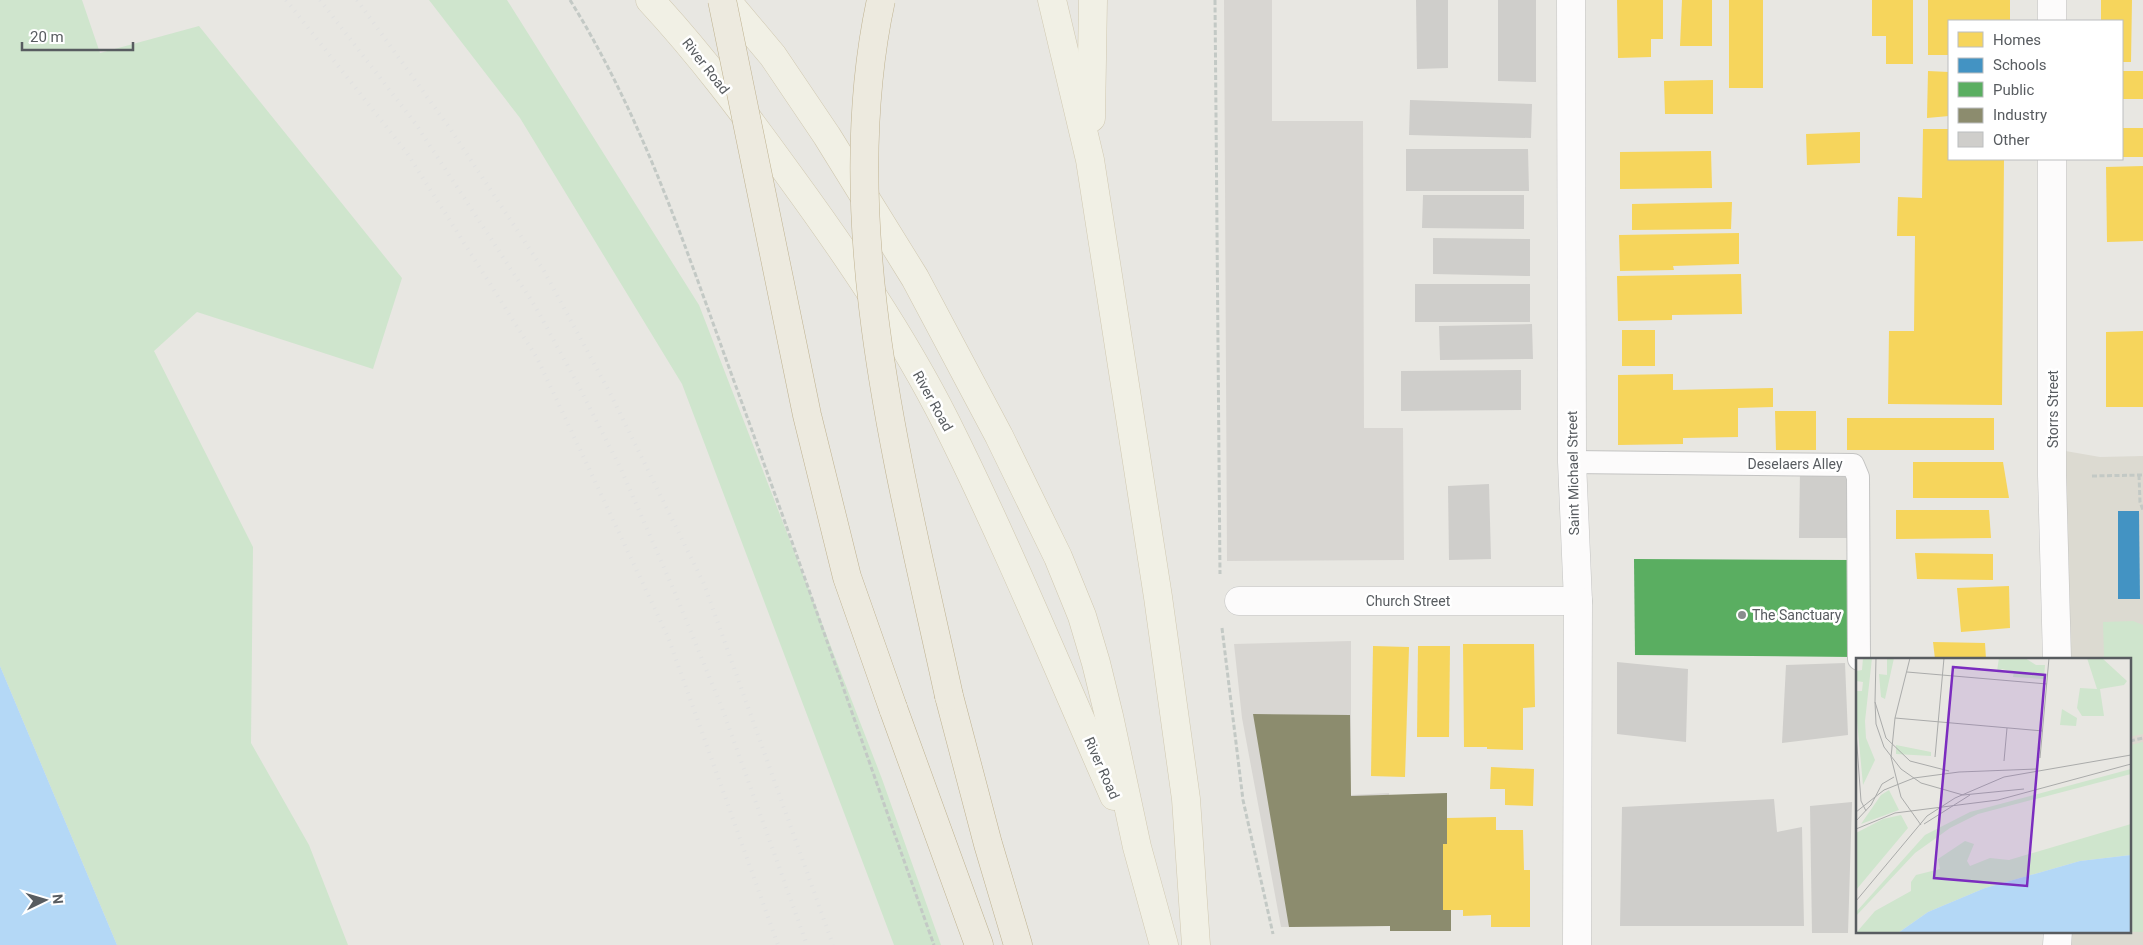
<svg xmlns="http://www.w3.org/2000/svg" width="2143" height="945" font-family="Roboto,sans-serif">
<rect width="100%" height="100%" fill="#e8e7e2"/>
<!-- industrial -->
<g fill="#d8d6d2">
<path d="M1224,0H1272V121H1363L1364,428H1403L1404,560L1227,561Z"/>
<path d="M1351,641V795L1389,793L1390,926L1281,927L1242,718L1234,644Z"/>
</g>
<!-- education -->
<path fill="#dcdad1" d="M2054,449L2100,457L2143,456V945H2057L2058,931H2129V659H2057Z"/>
<!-- green -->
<g fill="#cfe5cd">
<path d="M0,0H82L100,53L199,26L402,278L373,369L197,312L154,351L253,547L251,743L309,845L348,945H117L0,666Z"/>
<path d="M429,0H507L699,305L882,779L941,945H894L682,384L520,118Z"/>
<path d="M2133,621L2143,625V734L2129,737L2131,745L2143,742V932L2102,931H2129V659H2104L2103,622Z"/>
</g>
<!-- water -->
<path fill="#b4d8f6" d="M0,666L117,945H0Z"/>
<!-- homes -->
<g fill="#f6d55c">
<path d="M1617,0H1663V39H1651V57L1618,58Z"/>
<path d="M1682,0H1712V46H1680Z"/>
<rect x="1729" y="0" width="34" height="88"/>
<path d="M1872,0H1913V64H1886V36H1872Z"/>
<path d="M1928,0H2010V21H1949V55H1928Z"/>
<path d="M2101,0H2132L2131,62H2122V21H2101Z"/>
<path d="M1928,71L1949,72V116L1927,118Z"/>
<rect x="2122" y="71" width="21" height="28"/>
<path d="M1713,80V114H1665L1664,81Z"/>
<rect x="2122" y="128" width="21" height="29"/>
<path d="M1923,129H1949V159H2004L2002,405L1888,404L1889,331H1914L1915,236H1897L1898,197L1922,198Z"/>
<path d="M1860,132V163L1807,165L1806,134Z"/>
<path d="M1711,151L1712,188L1620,189V152Z"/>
<path d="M2143,166V241L2107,242L2106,167Z"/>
<path d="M1732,202L1731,229L1632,230V204Z"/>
<path d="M1739,233V264L1673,266L1674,270L1620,271L1619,235Z"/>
<path d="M1741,274L1742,314L1672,315V320L1618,321L1617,276Z"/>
<rect x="1622" y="330" width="33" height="36"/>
<path d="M2143,331V407H2106V332Z"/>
<path d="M1673,374V390L1773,388V407L1738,408V437L1683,438V444L1618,445V375Z"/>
<path d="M1775,411H1816V450H1776Z"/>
<rect x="1847" y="418" width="147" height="32"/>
<path d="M1913,462H2003L2009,498H1913Z"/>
<path d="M1896,510H1989L1991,538L1896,539Z"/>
<path d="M1915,553L1993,554V580L1917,579Z"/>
<path d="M2009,586L2010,628L1961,632L1957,588Z"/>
<path d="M1933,642L1985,643L1986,659H1935Z"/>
<path d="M1463,644H1534L1535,707L1523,708V750L1487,749V747H1464Z"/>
<path d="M1373,646L1409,647L1405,777L1371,776Z"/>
<path d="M1418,646H1450L1449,737H1417Z"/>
<path d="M1491,767L1534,769L1533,806L1505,805V789H1490Z"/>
<path d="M1496,817V830H1523L1524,870H1530V927H1491V915L1463,916V910H1443V844H1447V818Z"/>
</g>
<!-- schools -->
<path fill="#4393c3" d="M2118,511H2139L2140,599H2118Z"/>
<!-- public -->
<path fill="#5aae61" d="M1634,559L1854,560L1852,657L1635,655Z"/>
<!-- industry -->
<path fill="#8c8c6e" d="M1253,714L1350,715L1351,796L1447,793V844H1443V910H1451V931H1390V926L1289,927Z"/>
<!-- building -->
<g fill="#cfcecb">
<path d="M1416,0H1448V68L1417,69Z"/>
<path d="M1498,0H1536V82L1498,81Z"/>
<path d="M1410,100L1532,104L1531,138L1409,135Z"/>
<path d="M1406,149H1528L1529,191H1406Z"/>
<path d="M1423,195H1524V229L1422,228Z"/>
<path d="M1433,238L1530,239V276L1433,274Z"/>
<rect x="1415" y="284" width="115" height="38"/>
<path d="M1532,324L1533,359L1440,360L1439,326Z"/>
<path d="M1521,370V410L1401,411V371Z"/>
<path d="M1800,470L1853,471L1852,538H1799Z"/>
<path d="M1489,484L1491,559L1449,560L1448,486Z"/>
<path d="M1617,662L1688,669L1686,742L1617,734Z"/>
<path d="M1845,663L1848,735L1782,743L1786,665Z"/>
<path d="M1774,799L1777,832L1802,827L1804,926H1620L1622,807Z"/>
<path d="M1852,802L1848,933H1812L1810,806Z"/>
</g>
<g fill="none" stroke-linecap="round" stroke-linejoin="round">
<!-- service casing -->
<g stroke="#c4c4c3" stroke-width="24">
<path id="service" d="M1572,462L1853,465L1858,477L1859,659"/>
</g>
<!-- minor casing -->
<g stroke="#c4c4c3" stroke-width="29">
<g id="minor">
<path d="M1571,0L1572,462L1578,601L1577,945"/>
<path d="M2052,0V21"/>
<path d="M2052,159V475L2057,659"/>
<path d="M1239,601H1578"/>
<path d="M2057,945L2058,931"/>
</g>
</g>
<!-- primary casing -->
<g stroke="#d0c8b0" stroke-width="29">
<g id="primary">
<path d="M650,0C701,55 745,114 789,175C846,253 902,335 946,422C1007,544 1059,671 1114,796"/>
<path d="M726,0L773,56L827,136L915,278L999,436L1058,557L1082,616L1096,663L1109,716L1137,847L1164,945"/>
<path d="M1052,0L1090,160L1158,597L1186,799L1196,945"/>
<path d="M1091,118L1093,0"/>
</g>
</g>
<!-- motorway casing -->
<g stroke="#bfb290" stroke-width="29">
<g id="motorway">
<path d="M949,696L988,844L1018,945"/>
<path d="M893,708L979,945"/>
</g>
</g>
<!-- path -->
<g stroke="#c3c9c5" stroke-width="3" stroke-dasharray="5 2.5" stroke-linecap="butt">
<path d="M570,0C642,116 685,246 731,373C801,563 866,755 934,945"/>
<path d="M1215,0L1220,574"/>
<path d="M2139,475L2140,502L2143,510"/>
<path d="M2092,476L2143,475"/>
<path d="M1222,628L1243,800L1273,934"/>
<path d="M2130,741L2143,738"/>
</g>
<!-- service -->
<use href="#service" stroke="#fcfbfb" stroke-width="22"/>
<!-- minor -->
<use href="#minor" stroke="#fcfbfb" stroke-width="28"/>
<!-- primary -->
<use href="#primary" stroke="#f1f0e5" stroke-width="28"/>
<!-- motorway -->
<use href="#motorway" stroke="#edeadf" stroke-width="28"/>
<!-- rail -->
<g stroke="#e1e1e0" stroke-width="4" stroke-dasharray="1 6" stroke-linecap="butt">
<path d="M286,0L407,153L537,358L668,637L778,945"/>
<path d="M320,0L415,123L535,306L576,381L620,467L675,593L722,708L807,945"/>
<path d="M357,0L451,130L544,271L611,395L704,584L833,945"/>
</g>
<!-- motorway-bridge casing -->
<g stroke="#bfb290" stroke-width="29" stroke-linecap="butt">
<g id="motorway-bridge">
<path d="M722,0L807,415L847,577L893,708"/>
<path d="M881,0C832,226 901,474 949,696"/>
</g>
</g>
<!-- motorway-bridge -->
<use href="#motorway-bridge" stroke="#edeadf" stroke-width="28"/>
</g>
<!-- markers -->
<circle fill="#8a8d8e" stroke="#fff" stroke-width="2" cx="1742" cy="615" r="5"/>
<g text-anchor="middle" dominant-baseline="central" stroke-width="5" stroke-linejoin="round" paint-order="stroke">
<!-- street labels -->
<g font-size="14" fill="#585c60" stroke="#fff">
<text transform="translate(706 66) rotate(52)">River Road</text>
<text transform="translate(933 401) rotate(61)">River Road</text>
<text transform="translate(2053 409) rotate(-90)">Storrs Street</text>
<text x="1795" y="464">Deselaers Alley</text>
<text transform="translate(1573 473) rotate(-91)">Saint Michael Street</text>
<text x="1408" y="601">Church Street</text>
<text transform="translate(1102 768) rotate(66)">River Road</text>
</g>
<!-- poi labels -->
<g font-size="14" fill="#585c60" stroke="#fff" text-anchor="start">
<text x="1752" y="615">The Sanctuary</text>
</g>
</g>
<!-- overview -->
<g transform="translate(1856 658)">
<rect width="275" height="275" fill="#e8e7e2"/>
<path d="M7,0H16L9,63L10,80L19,102L7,127L0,52V33H6L7,24L0,23V13L6,12ZM31,0H38L29,41L25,39L23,16L31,17ZM143,0H169L180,7H189L188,21L157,19L158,14L146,11L141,13ZM231,0H246L271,23L268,27L244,31L248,58H226L221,50L224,30L241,31ZM206,51L221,60L220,68L204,67ZM40,87L75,94V98L40,96ZM275,111V116L122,156L94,170L59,195L0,258V254L69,177L114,154ZM33,132L43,152L5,166L25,137ZM45,157L52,170L0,232V175L27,161ZM275,166V197L224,203L129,230L72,254L42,275H0L19,253L55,233V224L60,217L84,211L82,201L109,183L118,186L111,203L114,208L134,200L153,202Z" fill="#cfe5cd"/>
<path d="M275,197V275H42L72,254L129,230L224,203Z" fill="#b4d8f6"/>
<path fill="none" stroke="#aaabaa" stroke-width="1" d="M20,0L19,44L30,80L54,103L93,113M54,0L39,60L35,99L45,139L65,167M51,14L191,26M19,44L20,66L28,89L45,111L65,125L107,137L168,131M39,60L187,73M0,74L5,143L10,153M79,99L88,0M184,100L193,0M148,103L151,70M0,154L28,132L58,120L103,114L181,111M0,163L15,147L26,126L38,119M68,166L114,137M0,171L39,155L142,142L275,106M0,243L71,158L99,140L148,119L275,97"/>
<path fill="#7b2cbf" fill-opacity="0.15" stroke="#7b2cbf" stroke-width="2.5" d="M97,9L189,17L171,228L78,220Z"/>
<rect width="275" height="275" fill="none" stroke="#585c60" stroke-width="2.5"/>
</g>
<!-- legend -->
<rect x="1948" y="20" width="175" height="140" fill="#ffffff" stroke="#bcbebf"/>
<rect x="1958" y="32" width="25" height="15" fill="#f6d55c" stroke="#bcbebf"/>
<text x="1993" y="45" font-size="15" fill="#585c60">Homes</text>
<rect x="1958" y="58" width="25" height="15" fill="#4393c3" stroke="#bcbebf"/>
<text x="1993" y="70" font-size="15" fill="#585c60">Schools</text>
<rect x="1958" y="82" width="25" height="15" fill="#5aae61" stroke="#bcbebf"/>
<text x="1993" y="95" font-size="15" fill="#585c60">Public</text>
<rect x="1958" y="108" width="25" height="15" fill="#8c8c6e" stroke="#bcbebf"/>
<text x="1993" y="120" font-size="15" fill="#585c60">Industry</text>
<rect x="1958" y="132" width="25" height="15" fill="#cfcecb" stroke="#bcbebf"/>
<text x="1993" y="145" font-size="15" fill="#585c60">Other</text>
<!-- north arrow -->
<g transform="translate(45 900) rotate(85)" stroke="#ffffff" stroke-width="4" paint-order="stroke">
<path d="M0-4L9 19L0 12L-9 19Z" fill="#585c60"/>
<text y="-8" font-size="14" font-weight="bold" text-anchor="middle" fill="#585c60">N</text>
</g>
<!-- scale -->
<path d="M22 42v8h111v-8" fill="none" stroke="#585c60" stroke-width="2.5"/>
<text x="30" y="42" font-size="15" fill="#585c60" stroke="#ffffff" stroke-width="4" paint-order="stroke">20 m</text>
</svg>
